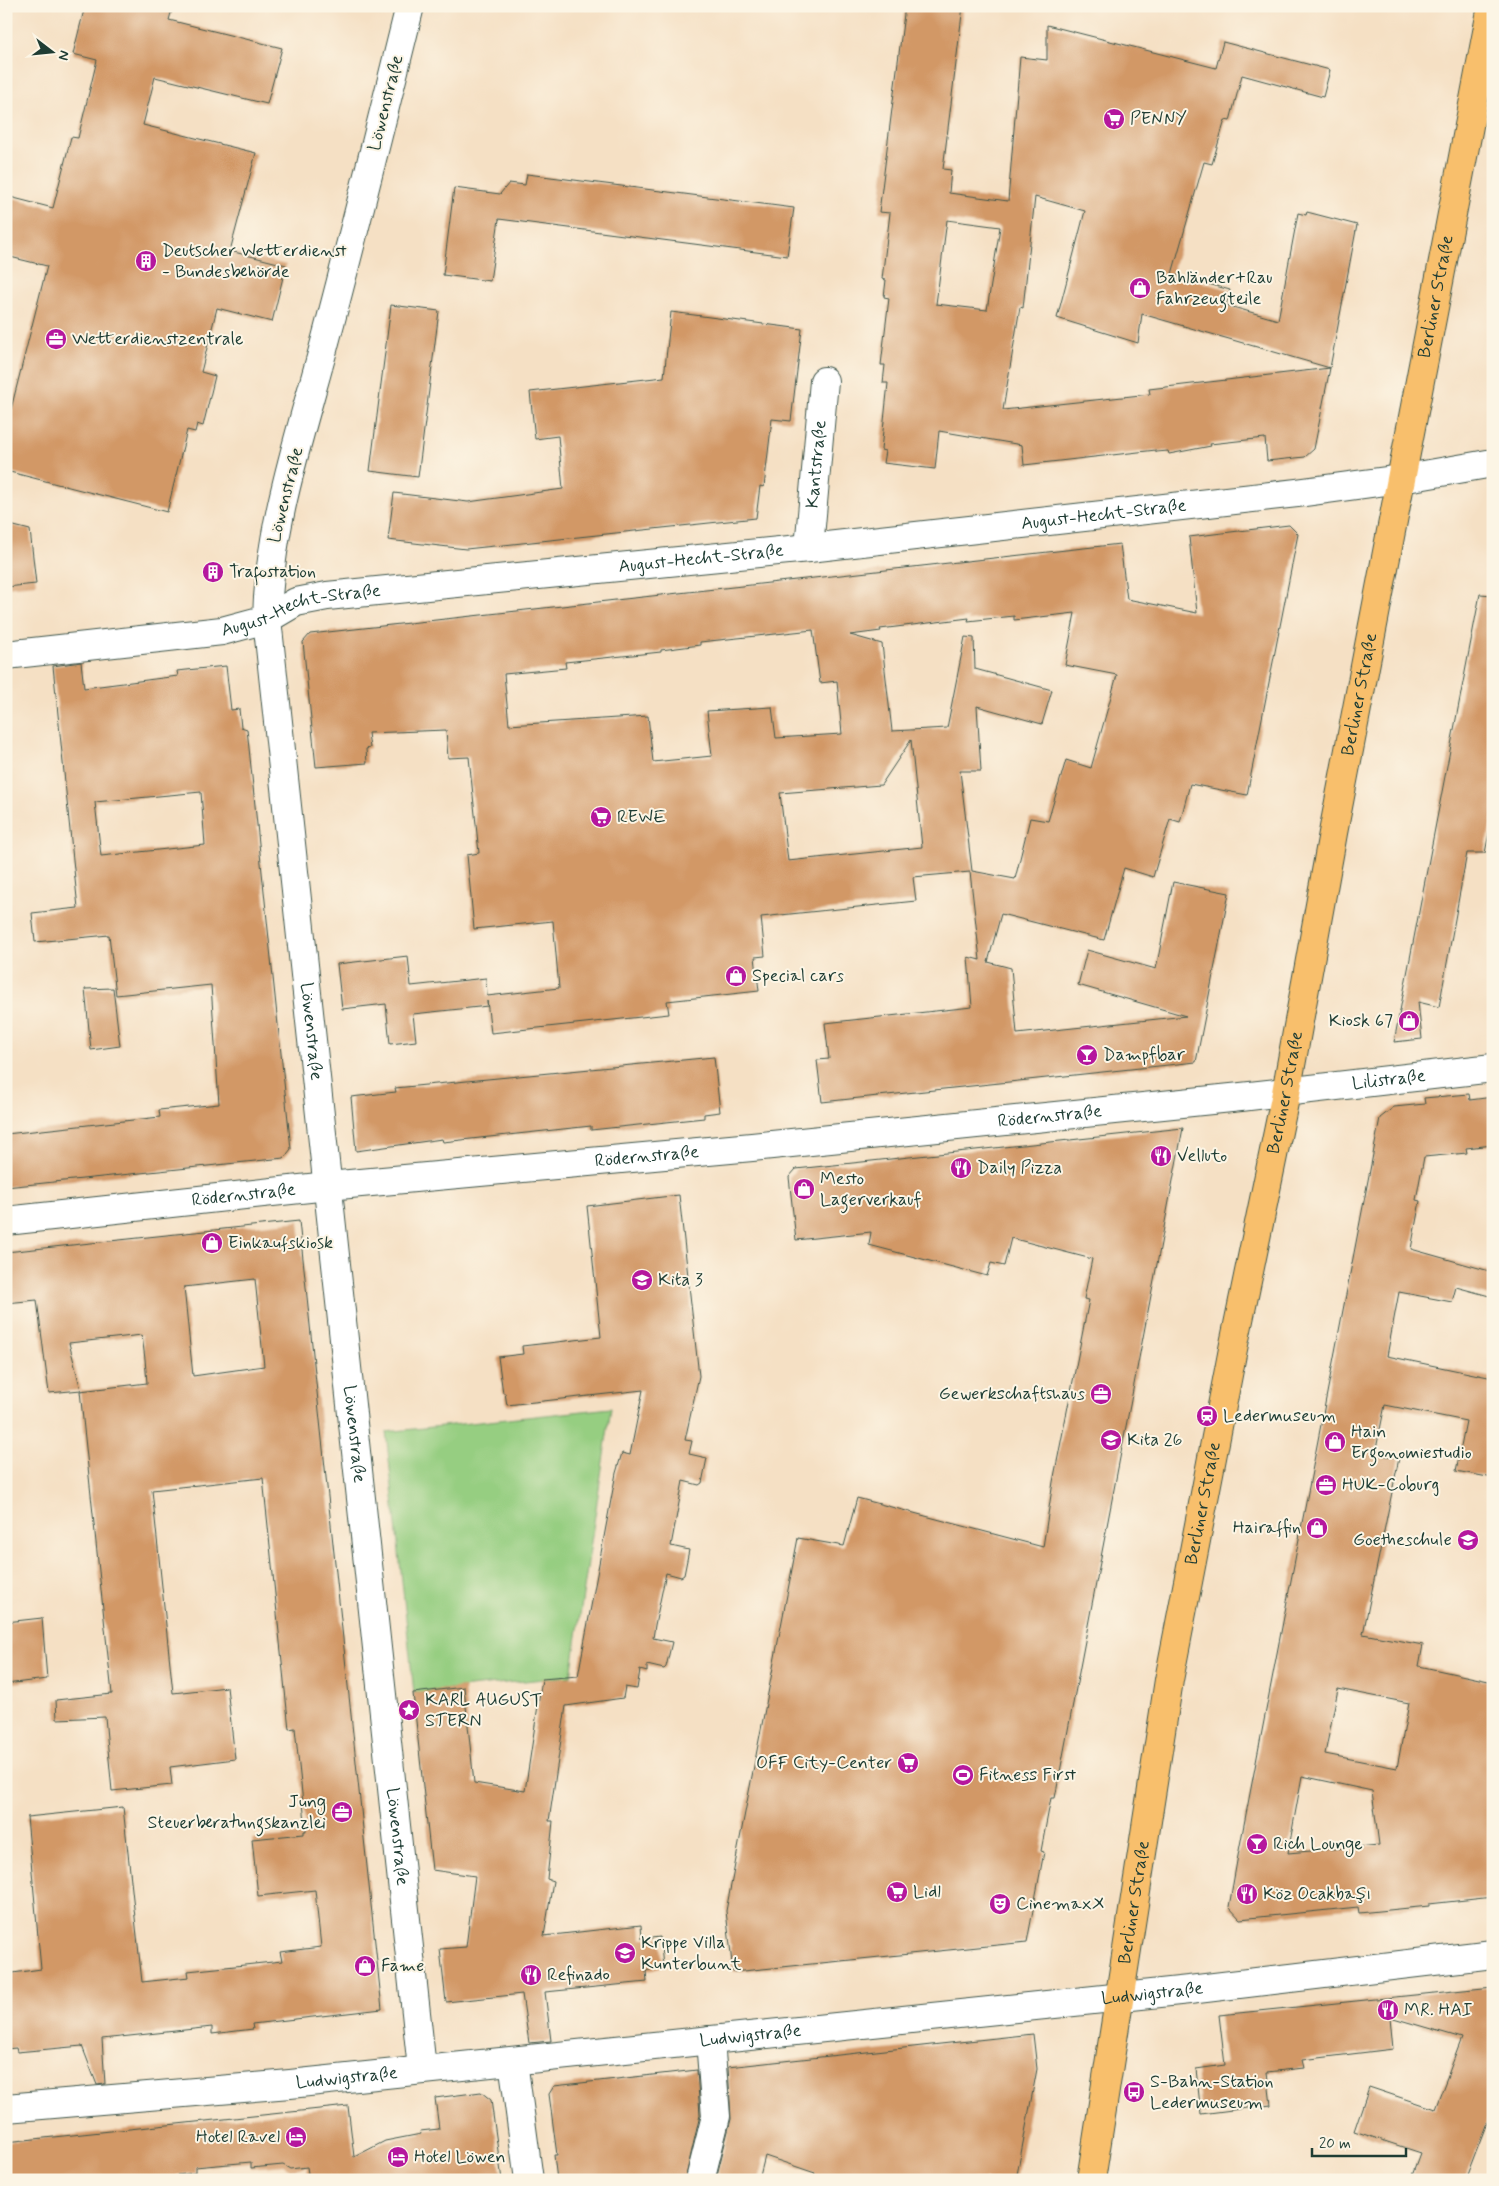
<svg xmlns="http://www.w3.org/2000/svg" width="1499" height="2186" font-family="Mynerve,sans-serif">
<rect width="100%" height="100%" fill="#fcf5e5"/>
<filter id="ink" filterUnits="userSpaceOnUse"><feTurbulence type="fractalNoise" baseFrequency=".02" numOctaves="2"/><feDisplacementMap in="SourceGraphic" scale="10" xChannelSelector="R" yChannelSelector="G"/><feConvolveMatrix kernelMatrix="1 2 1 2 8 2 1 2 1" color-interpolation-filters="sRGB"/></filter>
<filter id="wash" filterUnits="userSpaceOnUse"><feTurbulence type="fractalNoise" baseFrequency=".0096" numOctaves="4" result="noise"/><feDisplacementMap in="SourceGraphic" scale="20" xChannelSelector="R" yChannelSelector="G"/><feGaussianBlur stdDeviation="1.12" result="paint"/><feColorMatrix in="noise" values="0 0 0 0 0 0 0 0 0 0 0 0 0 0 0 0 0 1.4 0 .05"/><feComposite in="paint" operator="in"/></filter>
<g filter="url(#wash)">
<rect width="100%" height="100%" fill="#f5e0c4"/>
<!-- green -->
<path fill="#96ce81" stroke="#5a865a" d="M611,1408L571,1676L414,1693L386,1432Z"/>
<g id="blocks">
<!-- building -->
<g fill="#d29866" fill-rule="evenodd">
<path d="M85,6H173L169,20L282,48L267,104L155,77L143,125L256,153L230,251L286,265L272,322L217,308L201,372L215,376L203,426L197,424L195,432L187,430L167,512L6,471V429L47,266L6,256V196L53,208L71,137L78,138L97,60L73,54Z"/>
<path d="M905,6H963L943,169L951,170L949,193L1008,201L1020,57L1047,60V25L1216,68L1223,42L1330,70L1323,97L1242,75L1230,121L1225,120L1212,164L1204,162L1172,274L1230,290L1226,305L1278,320L1298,213L1306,215L1307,212L1357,225L1330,368L1142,314L1138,343L1057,318L1085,211L1035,197L1023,308L1020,307L1003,410L1150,394L1149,389L1330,368L1314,449L1305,457L1267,461L1265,438L1210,444L1211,446L1169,454L1168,451L1156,452V450L1024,465L1022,445L939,431L935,469L883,463L885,451L881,450L888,383H883L885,365H881L889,298L884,297L886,280L882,279L890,213L879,212ZM947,220L1000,227L987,310L936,304Z"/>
<path d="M527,174L794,208L787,256L499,219L490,281L443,275L454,188L500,194L509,183L525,185Z"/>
<path d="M391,305L439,311L418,477L370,471Z"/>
<path d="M671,312L802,329L791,421L772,419L764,487L760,486L756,518L466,549L388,540L394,493L468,502L563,489L558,436L535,439L530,392L664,377Z"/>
<path d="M6,524L30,530L36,584L6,587Z"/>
<path d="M1289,525L1298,534L1247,795L1190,784L1180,822L1170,819L1153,877L1124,868L1104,940L1001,914L988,962L1011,968L1017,1034L1186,1016L1078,985L1087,950L1156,969L1173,882L1229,893L1196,1062L822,1102L817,1060L829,1059L825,1023L972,1007L968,957L980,960L970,872L913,877L916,901L761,917L765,956L755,957L759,991L667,1001L669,1014L491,1033L487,1001L488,1006L413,1014L416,1041L390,1044L386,1004L342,1009L337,964L408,956L411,986L486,978L487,996L559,988L553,921L474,929L467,855L479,853L469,757L448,758L446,730L368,733L370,748L366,749L367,763L316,767L303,642L310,634L1120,544L1127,599L1197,613L1189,537ZM1075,613L1065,665L1117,675L1091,768L1066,760L1048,821L1030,818L1015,879L972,871L960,771H981L977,706L1042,724L1052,690L975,669L974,638L965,637L947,728L892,731L882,644L850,635L881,631L880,629L969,618L968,621L1014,616V620ZM813,630L820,683L837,681L842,734L776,738L772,707L707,711L712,756L653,762L648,716L509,725L504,674L566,668L565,662L661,652V650L700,645V642ZM911,740L922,847L788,861L780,793L881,785Z"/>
<path d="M1480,594L1493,595V813L1485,853H1467L1439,1007L1418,1002L1422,1039L1394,1042Z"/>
<path d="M81,662L84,688L178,676L177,671L226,666L231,710L239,709L241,727L247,729L291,1149L284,1158L6,1187V1134L160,1117L159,1110L219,1104L211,985L116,995L109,935L35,942L32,913L78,908L53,666ZM201,792L205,845L101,856L95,802Z"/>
<path d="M113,988L120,1046L91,1050L85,989Z"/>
<path d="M714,1057L720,1112L704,1114V1118L591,1130V1126L443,1142L442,1139L356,1151L351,1097L396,1092L395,1088Z"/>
<path d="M1469,1094L1470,1100L1493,1097V1145L1466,1148L1467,1153L1424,1157L1416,1200L1420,1201L1411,1249L1493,1272V1297L1456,1287L1452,1302L1399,1292L1387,1356L1493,1378V1478L1456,1471L1466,1421L1385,1405L1375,1454L1399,1458L1363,1634L1423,1645L1419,1666L1493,1682V1897L1429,1904V1906L1359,1913L1358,1907L1240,1919L1229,1907L1237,1861L1380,1118L1394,1107L1425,1104L1424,1098ZM1338,1689L1409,1703L1397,1768L1325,1754ZM1302,1776L1372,1791L1379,1845L1288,1853Z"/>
<path d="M1183,1128L1055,1798H1051L1041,1851L1044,1852L1027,1942L733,1972L726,1911L798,1538L844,1546L857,1498L1043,1547L1053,1482L1089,1300L1084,1299L1092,1259L1011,1238L1004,1266L991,1263L987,1276L869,1245L871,1232L796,1240L789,1177L796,1169Z"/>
<path d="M679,1195L699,1376L685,1440L692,1441L689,1454L707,1458L702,1483L699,1485L683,1481L671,1546L689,1550L684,1575L681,1577L666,1573L655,1625L653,1638L672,1642L666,1667L664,1669L647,1665V1672L640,1670L637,1689L625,1687L623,1698L566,1706L549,1821H553L547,1879L553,1881L544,1936L641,1925L642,1939L660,1937L663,1966L646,1971L647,1982L545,1992L551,2041L529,2043L522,1994L446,2002L440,1949L466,1947L475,1876L432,1870L413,1693L464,1687L474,1783L525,1791L542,1679L578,1676L616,1473L622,1453L630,1455L643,1390L507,1405L505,1393H503L498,1357L523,1354L522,1346L601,1337L587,1206Z"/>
<path d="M299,1221L382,2009L252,2024L253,2029L212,2034V2027L102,2039L105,2084L97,2085L82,2046L17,2052L16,2048L6,2049V1974L41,1969L27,1817L123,1807L142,1982L189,1977L188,1971L282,1961L280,1952L321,1947L315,1890L258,1896L252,1839L304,1834V1831H306L295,1728L289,1729L263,1478L152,1490L173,1693L227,1687L235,1759L170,1767L172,1785L112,1791L105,1717L57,1719L56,1700L112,1694L80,1391L147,1383L145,1359L142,1335L69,1343L81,1390L49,1393L37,1300L6,1303V1252ZM255,1279L264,1366L193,1376L184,1287Z"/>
<path d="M42,1618L47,1679L6,1684V1622Z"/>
<path d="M1493,1987V2107L1465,2180H1411L1421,2153L1354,2131L1369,2087L1435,2109L1462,2038L1390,2017L1393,2049L1302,2060L1304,2068L1267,2072L1271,2105L1201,2114L1196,2069L1225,2065L1219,2015Z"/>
<path d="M1033,2034L1037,2069L1016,2180H813L815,2173L765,2156L759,2180L716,2179L731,2119L728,2067Z"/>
<path d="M697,2070L700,2115L685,2180H557L554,2155H557L549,2094L554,2086Z"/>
<path d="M481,2092L491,2100L502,2180H309L307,2167L290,2169L283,2165L251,2168V2162L195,2167V2173L177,2175L178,2180H6V2142L348,2106L354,2157L385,2141L421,2134L420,2131L439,2129L435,2098Z"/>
</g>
</g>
</g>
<g filter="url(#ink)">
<use href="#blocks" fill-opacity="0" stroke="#3f554a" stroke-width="1"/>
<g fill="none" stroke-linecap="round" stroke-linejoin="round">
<!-- minor casing -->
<g stroke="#3f554a" stroke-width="30">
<g id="minor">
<path id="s1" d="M410,6C382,120 354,233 324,346C300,436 269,526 267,619L422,2069"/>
<path id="s2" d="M809,548L824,381"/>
<path id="s3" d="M6,655L222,631L267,619L296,602L327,596L809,548L1297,493L1401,479L1493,463"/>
<path id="s4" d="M6,1221L328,1186L752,1147L1241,1097L1493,1068"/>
<path d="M513,2061L529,2180"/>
<path id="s5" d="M6,2108L290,2084L1189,1990L1493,1954"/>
<path d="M700,2180L716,2116L710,2040"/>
</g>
</g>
<!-- major casing -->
<g stroke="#3f554a" stroke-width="30">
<g id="major">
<path id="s6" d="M1091,2180L1169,1680L1233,1349L1286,1093L1333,833L1492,6"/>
</g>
</g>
<!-- minor -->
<use href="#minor" stroke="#fff" stroke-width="28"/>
<!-- major -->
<use href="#major" stroke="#f8bf6c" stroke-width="28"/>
</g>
</g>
<!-- icons -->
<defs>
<g id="supermarket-disc" transform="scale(1.125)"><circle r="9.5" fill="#b5179e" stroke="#fcf5e5"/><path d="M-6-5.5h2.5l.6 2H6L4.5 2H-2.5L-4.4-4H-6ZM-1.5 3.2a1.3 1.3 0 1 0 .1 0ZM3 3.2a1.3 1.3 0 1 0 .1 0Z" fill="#fff"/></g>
<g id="building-disc" transform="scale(1.125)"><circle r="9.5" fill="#b5179e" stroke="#fcf5e5"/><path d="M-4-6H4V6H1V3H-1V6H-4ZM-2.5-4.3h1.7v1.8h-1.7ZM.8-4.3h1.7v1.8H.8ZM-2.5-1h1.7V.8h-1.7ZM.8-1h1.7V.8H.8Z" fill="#fff"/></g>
<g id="shop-disc" transform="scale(1.125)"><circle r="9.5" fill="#b5179e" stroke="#fcf5e5"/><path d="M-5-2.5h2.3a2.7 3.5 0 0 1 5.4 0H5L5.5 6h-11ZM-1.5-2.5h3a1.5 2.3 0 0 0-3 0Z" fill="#fff"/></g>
<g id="office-disc" transform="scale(1.125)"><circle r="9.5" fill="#b5179e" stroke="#fcf5e5"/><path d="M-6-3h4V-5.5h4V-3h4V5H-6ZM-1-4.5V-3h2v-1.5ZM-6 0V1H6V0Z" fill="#fff"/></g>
<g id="bar-disc" transform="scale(1.125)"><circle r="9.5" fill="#b5179e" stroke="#fcf5e5"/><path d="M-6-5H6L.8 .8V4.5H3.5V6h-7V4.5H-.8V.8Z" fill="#fff"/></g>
<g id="restaurant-disc" transform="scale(1.125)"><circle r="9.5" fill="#b5179e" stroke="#fcf5e5"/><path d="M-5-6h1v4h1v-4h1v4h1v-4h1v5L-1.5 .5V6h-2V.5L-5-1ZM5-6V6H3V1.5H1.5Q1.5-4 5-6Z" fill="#fff"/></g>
<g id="school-disc" transform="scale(1.125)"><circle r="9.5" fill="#b5179e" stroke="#fcf5e5"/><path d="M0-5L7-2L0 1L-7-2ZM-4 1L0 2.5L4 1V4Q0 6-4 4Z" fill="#fff"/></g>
<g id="station-disc" transform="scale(1.125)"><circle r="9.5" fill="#b5179e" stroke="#fcf5e5"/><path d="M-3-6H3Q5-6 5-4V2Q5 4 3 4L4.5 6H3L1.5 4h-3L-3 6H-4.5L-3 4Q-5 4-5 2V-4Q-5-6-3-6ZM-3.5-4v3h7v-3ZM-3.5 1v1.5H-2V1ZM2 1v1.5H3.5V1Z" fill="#fff"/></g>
<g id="sight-disc" transform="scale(1.125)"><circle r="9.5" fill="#b5179e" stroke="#fcf5e5"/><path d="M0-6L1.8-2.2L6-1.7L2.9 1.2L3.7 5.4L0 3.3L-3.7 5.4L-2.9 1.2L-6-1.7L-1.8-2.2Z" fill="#fff"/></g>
<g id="stadium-disc" transform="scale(1.125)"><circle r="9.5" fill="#b5179e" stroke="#fcf5e5"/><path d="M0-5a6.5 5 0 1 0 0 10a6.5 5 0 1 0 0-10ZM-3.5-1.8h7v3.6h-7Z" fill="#fff"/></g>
<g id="theatre-disc" transform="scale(1.125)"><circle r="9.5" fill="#b5179e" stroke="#fcf5e5"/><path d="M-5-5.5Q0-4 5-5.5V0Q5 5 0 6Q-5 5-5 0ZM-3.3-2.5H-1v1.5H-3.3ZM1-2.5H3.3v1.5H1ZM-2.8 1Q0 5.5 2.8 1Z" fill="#fff"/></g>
<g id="bus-disc" transform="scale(1.125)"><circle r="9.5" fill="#b5179e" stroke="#fcf5e5"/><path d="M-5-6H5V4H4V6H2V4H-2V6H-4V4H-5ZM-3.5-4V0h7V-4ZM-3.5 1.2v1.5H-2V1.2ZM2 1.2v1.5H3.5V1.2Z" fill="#fff"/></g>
<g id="hotel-disc" transform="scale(1.125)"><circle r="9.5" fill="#b5179e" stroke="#fcf5e5"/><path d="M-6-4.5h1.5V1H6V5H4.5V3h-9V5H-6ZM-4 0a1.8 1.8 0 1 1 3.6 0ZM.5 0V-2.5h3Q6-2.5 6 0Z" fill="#fff"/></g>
</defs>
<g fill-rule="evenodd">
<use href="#supermarket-disc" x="1114" y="119"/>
<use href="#building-disc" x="146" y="261"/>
<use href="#shop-disc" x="1140" y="288"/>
<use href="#office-disc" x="56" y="339"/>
<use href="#building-disc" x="213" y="572"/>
<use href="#supermarket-disc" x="601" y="817"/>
<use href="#shop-disc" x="736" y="976"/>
<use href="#shop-disc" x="1409" y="1021"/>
<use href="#bar-disc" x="1087" y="1055"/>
<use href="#restaurant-disc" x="1161" y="1156"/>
<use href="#restaurant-disc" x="961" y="1168"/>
<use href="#shop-disc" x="804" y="1189"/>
<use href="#shop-disc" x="212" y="1243"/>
<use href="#school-disc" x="642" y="1280"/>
<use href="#office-disc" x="1101" y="1394"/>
<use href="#station-disc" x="1207" y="1416"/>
<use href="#school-disc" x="1111" y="1440"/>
<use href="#shop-disc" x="1335" y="1442"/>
<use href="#office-disc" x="1326" y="1485"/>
<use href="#shop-disc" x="1317" y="1528"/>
<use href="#school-disc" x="1468" y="1540"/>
<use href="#sight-disc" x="409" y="1710"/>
<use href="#supermarket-disc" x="908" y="1763"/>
<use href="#stadium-disc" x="963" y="1775"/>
<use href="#office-disc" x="342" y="1812"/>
<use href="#bar-disc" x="1257" y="1844"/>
<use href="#supermarket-disc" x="897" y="1892"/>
<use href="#restaurant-disc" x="1247" y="1894"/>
<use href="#theatre-disc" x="1000" y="1904"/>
<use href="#school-disc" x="625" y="1953"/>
<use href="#shop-disc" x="365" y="1966"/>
<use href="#restaurant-disc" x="531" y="1975"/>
<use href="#restaurant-disc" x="1388" y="2010"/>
<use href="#bus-disc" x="1134" y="2092"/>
<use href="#hotel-disc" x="296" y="2137"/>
<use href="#hotel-disc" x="398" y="2157"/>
</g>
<g text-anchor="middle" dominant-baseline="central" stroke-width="4" stroke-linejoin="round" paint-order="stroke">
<!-- street labels -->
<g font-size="18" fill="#1f3d34" stroke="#fcf5e5">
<text transform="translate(386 103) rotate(-76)">Löwenstraße</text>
<text stroke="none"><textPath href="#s6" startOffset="1915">Berliner Straße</textPath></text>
<text stroke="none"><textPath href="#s2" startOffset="84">Kantstraße</textPath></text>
<text transform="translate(286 495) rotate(-76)">Löwenstraße</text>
<text stroke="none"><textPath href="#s3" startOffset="1110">August-Hecht-Straße</textPath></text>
<text stroke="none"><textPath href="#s3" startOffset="705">August-Hecht-Straße</textPath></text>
<text stroke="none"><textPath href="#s3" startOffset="300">August-Hecht-Straße</textPath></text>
<text stroke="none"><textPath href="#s6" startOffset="1510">Berliner Straße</textPath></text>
<text stroke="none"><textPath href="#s1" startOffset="1045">Löwenstraße</textPath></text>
<text stroke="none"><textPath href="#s4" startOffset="1390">Lilistraße</textPath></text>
<text stroke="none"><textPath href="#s6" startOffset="1105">Berliner Straße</textPath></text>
<text stroke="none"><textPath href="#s4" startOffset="1049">Rödernstraße</textPath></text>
<text stroke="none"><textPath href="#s4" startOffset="644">Rödernstraße</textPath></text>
<text stroke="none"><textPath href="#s4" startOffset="239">Rödernstraße</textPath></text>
<text stroke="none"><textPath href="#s1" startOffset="1450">Löwenstraße</textPath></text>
<text stroke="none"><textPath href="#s6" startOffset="686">Berliner Straße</textPath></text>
<text stroke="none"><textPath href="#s1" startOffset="1855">Löwenstraße</textPath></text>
<text stroke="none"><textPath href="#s6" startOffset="281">Berliner Straße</textPath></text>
<text stroke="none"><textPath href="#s5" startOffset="1152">Ludwigstraße</textPath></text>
<text stroke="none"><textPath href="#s5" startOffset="748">Ludwigstraße</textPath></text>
<text stroke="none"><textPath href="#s5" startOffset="342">Ludwigstraße</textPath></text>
</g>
<!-- poi labels -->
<g font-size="18" fill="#1f3d34" stroke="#fcf5e5" text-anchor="start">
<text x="1130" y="119">PENNY</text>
<text x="162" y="251">Deutscher Wetterdienst<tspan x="162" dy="21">- Bundesbehörde</tspan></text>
<text x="1156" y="278">Bahländer+Rau<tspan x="1156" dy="21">Fahrzeugteile</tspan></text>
<text x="72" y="339">Wetterdienstzentrale</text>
<text x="229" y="572">Trafostation</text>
<text x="617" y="817">REWE</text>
<text x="752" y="976">Special cars</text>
<text x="1393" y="1021" text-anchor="end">Kiosk 67</text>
<text x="1103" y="1055">Dampfbar</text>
<text x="1177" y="1156">Velluto</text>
<text x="977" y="1168">Daily Pizza</text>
<text x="820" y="1179">Mesto<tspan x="820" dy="21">Lagerverkauf</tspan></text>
<text x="228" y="1243">Einkaufskiosk</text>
<text x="658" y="1280">Kita 3</text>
<text x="1085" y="1394" text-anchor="end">Gewerkschaftshaus</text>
<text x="1223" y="1416">Ledermuseum</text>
<text x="1351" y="1432">Hain<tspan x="1351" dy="21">Ergonomiestudio</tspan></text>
<text x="1127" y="1440">Kita 26</text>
<text x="1342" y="1485">HUK-Coburg</text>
<text x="1301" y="1528" text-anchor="end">Hairaffin</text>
<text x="1452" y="1540" text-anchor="end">Goetheschule</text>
<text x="425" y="1700">KARL AUGUST<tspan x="425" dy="21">STERN</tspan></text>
<text x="892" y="1763" text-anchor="end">OFF City-Center</text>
<text x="979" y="1775">Fitness First</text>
<text x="326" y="1802" text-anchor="end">Jung<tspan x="326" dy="21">Steuerberatungskanzlei</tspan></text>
<text x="1273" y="1844">Rich Lounge</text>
<text x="913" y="1892">Lidl</text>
<text x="1263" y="1894">Köz Ocakbaşı</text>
<text x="1016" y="1904">CinemaxX</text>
<text x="641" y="1943">Krippe Villa<tspan x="641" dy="21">Kunterbunt</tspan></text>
<text x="381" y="1966">Fame</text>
<text x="547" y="1975">Refinado</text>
<text x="1404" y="2010">MR. HAI</text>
<text x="1150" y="2082">S-Bahn-Station<tspan x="1150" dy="21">Ledermuseum</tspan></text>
<text x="280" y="2137" text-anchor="end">Hotel Ravel</text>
<text x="414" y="2157">Hotel Löwen</text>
</g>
</g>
<!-- margin -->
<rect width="1499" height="2186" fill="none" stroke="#fcf5e5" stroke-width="25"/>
<!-- north arrow -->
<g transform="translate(52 52) rotate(106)" stroke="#fcf5e5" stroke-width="4" paint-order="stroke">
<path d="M0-4L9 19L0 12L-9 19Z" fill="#1f3d34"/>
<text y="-8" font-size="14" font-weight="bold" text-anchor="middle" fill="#1f3d34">N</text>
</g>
<!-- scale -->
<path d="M1312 2148v8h94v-8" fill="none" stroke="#1f3d34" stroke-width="2.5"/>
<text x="1319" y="2148" font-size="15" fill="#1f3d34" stroke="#fcf5e5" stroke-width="4" paint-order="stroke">20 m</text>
</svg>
